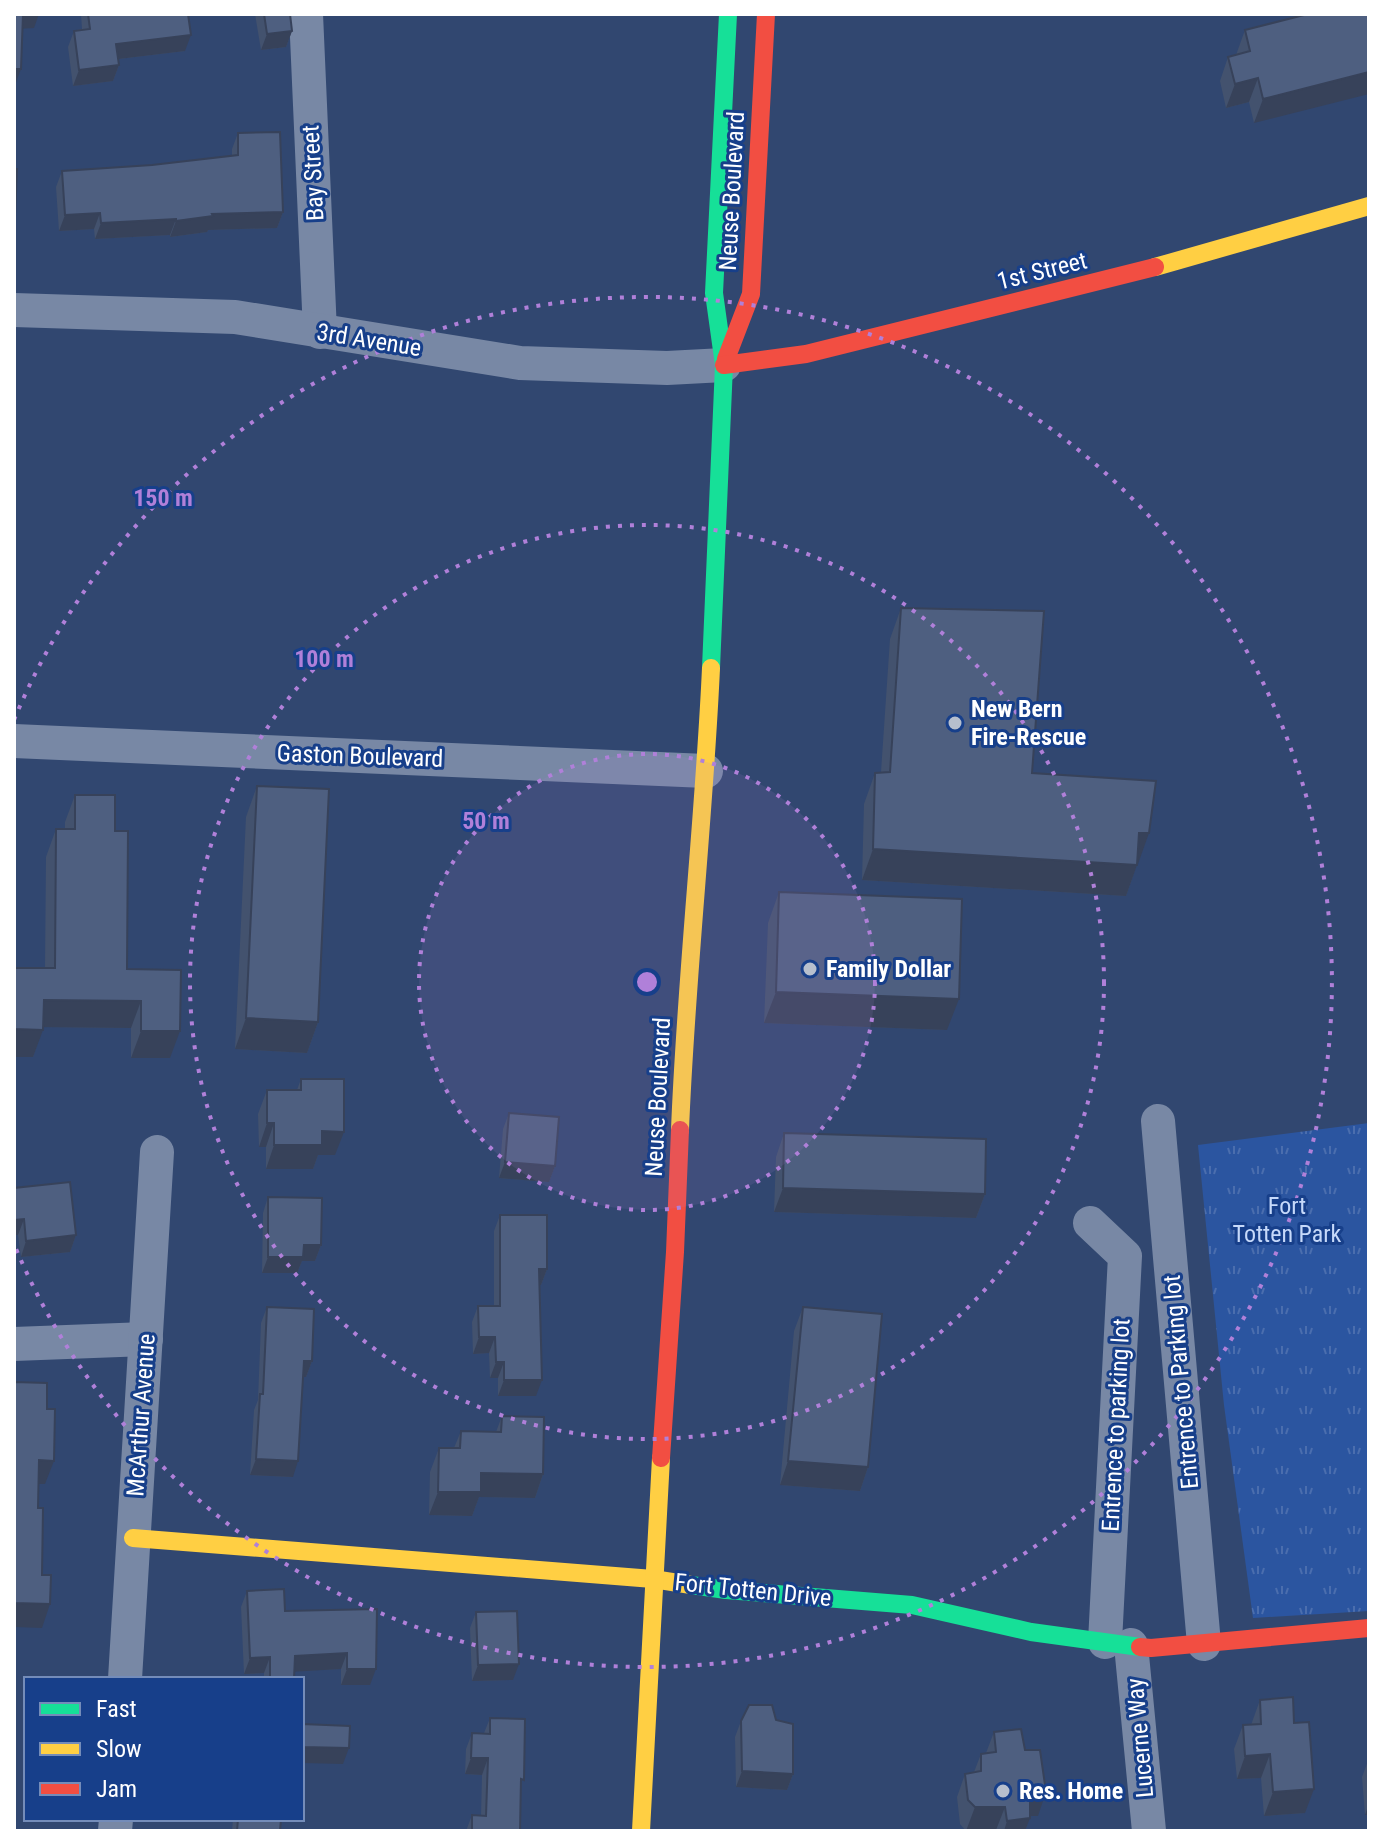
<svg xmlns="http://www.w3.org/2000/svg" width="1383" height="1845" font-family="'Roboto Condensed',sans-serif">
<defs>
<pattern id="park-tufts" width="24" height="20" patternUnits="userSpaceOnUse" patternTransform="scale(2)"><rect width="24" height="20" fill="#2b55a0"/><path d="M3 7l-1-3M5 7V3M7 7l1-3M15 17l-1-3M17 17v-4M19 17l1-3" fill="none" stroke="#4b6eae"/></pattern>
</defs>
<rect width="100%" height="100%" fill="#314770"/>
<!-- park -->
<path fill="url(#park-tufts)" d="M1369,1123V1611L1253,1618L1224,1405L1198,1145Z"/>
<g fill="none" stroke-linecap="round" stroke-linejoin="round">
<!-- street -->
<g stroke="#7888a5" stroke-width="34">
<path d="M306,14L320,332"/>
<path d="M14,310L235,317L520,363L667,368L724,365"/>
<path d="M14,741L706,771"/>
<path d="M1158,1121L1204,1644"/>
<path d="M1090,1223L1125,1256L1105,1642"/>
<path d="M14,1344L146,1339"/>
<path d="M1131,1645L1149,1831"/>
<path d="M125,1679L157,1152"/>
<path d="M115,1831L116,1819"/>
</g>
<!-- fast -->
<g stroke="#16e098" stroke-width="18">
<path d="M711,668L724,365L714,293L728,14"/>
<path d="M691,1585L726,1590L912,1605L1031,1632L1140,1647"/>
</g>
<!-- slow -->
<g stroke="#ffcf43" stroke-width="18">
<path d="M1155,267L1369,206"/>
<path d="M680,1130C686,976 704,822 711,668"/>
<path d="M133,1538L653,1579L691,1585"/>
<path d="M641,1831L661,1458"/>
</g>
<!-- jam -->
<g stroke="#f24e42" stroke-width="18">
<path d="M726,359L751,294L766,14"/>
<path d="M724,365L806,354L1155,267"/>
<path d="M661,1458L675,1252L680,1130"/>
<path d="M1140,1647L1151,1648L1369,1628"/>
</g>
</g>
<!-- wall -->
<g fill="#43526e">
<path d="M81,14H188L185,51L118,59L119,65L113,81L73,86L68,47L74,31L82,29Z"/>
<path d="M255,14H290L292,31L286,47L261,50Z"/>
<path d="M1308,14L1254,123L1249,102L1226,108L1220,81L1228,57L1236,55L1245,30Z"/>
<path d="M238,133L283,212L277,228L208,230L207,232L170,237V235L95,239L94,229L59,231L56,187L62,171L152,165L232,156V149Z"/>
<path d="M901,608L1032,773L1138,864H1137L1126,896L862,880L864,804L875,773L881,772L890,639Z"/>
<path d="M257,786L318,1022L307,1053L235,1049L246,817Z"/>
<path d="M75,795L115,831L127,969L170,1058H131V1028L43,1027L33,1057H14V968H45L46,857L56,829H65V822Z"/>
<path d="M779,892L947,1030L764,1023L768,923Z"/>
<path d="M301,1079L335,1155H318L313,1169H266V1147H259L258,1114L267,1090H297Z"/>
<path d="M509,1113L555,1166L549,1182L499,1178L503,1129Z"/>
<path d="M784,1133L985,1194L976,1218L774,1212L776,1157Z"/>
<path d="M14,1188L76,1235L70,1252L21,1257L18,1235H14Z"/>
<path d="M268,1197L321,1245L315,1261H302L297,1273H262L263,1213Z"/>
<path d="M500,1215L547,1269L541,1285H540L536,1396H498V1378H490L489,1353L473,1354L472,1322L478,1306H494V1231Z"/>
<path d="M267,1307L312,1361L306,1377H303L293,1477L250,1475L254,1410L258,1400L261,1323Z"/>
<path d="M803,1307L868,1467L860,1491L780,1485L794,1331Z"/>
<path d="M502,1416L543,1474L535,1498L479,1497L472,1516L429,1515L430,1472L439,1448H454L461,1431L496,1432Z"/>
<path d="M247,1591L285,1611L377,1609L370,1685H341V1669L294,1671V1679H264V1673L244,1674L241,1607Z"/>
<path d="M476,1612L513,1680L472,1681L470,1628Z"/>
<path d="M1260,1700L1294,1723L1305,1813L1264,1816L1261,1778L1237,1779L1234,1749L1243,1725H1251Z"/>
<path d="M490,1718L520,1789V1831H466L472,1815L481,1816L482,1775L465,1774L466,1749L472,1733H484Z"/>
<path d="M776,1720L793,1774L787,1790L736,1787L735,1737L741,1721Z"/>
<path d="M994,1732L1038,1816H1030L1025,1831H966L960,1824L957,1797L965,1774L974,1772L981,1754L986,1753Z"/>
<path d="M1368,1761L1369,1815H1365L1362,1777Z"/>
<path d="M233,1819H281L280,1831H232Z"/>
</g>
<!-- shaded-wall -->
<g fill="#37425a">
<path d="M23,14H39L34,28L17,29Z"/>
<path d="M292,31L286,47L261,50L267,34Z"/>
<path d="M191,35L185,51L110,60L116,44Z"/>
<path d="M119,65L113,81L73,86L79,70Z"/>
<path d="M14,69H21L15,85H14Z"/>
<path d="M1369,72V94L1254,123L1263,99Z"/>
<path d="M1258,78L1249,102L1226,108L1235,84Z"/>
<path d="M283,212L277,228L208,230L207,232L170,237L176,221L212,214Z"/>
<path d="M100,213L94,229L59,231L65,215Z"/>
<path d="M176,219L170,235L95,239L101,223Z"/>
<path d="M1139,833H1149L1138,864H1128Z"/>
<path d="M873,849L1137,865L1126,896L862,880Z"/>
<path d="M776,992L959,999L947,1030L764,1023Z"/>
<path d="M44,1000L141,1001L131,1028L34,1027Z"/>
<path d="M246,1018L318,1022L307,1053L235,1049Z"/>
<path d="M14,1029L43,1030L33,1057H14Z"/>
<path d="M141,1031H180L170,1058H131Z"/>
<path d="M267,1123H274L266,1147H259Z"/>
<path d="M322,1131L344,1132L335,1155H318L313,1169H266L274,1145Z"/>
<path d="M505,1162L555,1166L549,1182L499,1178Z"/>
<path d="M783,1188L985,1194L976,1218L774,1212Z"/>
<path d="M24,1219L18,1235H14V1220Z"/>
<path d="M76,1235L70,1252L21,1257L26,1241Z"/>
<path d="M304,1245H321L315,1261H302L297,1273H262L268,1257Z"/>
<path d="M539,1269H547L541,1285H533Z"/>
<path d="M479,1337H495L489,1353L473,1354Z"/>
<path d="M304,1361H312L306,1377H298Z"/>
<path d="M496,1362H504L498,1378H490Z"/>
<path d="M504,1380H542L536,1396H498Z"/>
<path d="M256,1459L298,1461L293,1477L250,1475Z"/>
<path d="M39,1460L54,1461L45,1484H30Z"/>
<path d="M788,1461L868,1467L860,1491L780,1485Z"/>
<path d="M481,1473L543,1474L535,1498L479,1497L472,1516L429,1515L438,1492Z"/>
<path d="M14,1603L50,1604L42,1628L14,1627Z"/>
<path d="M347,1653L341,1669L289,1672L295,1656Z"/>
<path d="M270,1657L264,1673L244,1674L250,1658Z"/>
<path d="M519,1664L513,1680L472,1681L478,1665Z"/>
<path d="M347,1669H376L370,1685H341Z"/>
<path d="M302,1747L349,1748L343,1764L302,1763Z"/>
<path d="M1270,1754L1261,1778L1237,1779L1245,1756Z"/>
<path d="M471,1758H488L482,1775L465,1774Z"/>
<path d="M742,1771L793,1774L787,1790L736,1787Z"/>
<path d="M1314,1789L1305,1813L1264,1816L1273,1792Z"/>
<path d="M1030,1792H1046L1038,1816H1022Z"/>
<path d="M1369,1803V1815H1365Z"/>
<path d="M975,1807H1005L996,1830L966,1831Z"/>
<path d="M1030,1818L1025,1831H1004L1007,1821Z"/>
</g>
<!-- building -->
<g fill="#4e5f80" stroke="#37425a" stroke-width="2">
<path d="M14,14H23L21,69H14Z"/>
<path d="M88,14H188L191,35L116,44L119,65L79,70L74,31L90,29Z"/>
<path d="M264,14H290L292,31L267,34Z"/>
<path d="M1308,14H1369V72L1263,99L1258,78L1235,84L1228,57L1250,51L1245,30Z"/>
<path d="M280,132L283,212L212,214L213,216L176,221V219L101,223L100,213L65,215L62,171L152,165L238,155V133Z"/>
<path d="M14,169H17L15,217H14Z"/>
<path d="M901,608L1044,611L1032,773L1156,781L1149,833H1139L1137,865L873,849L875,773L890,772Z"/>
<path d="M257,786L329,789L318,1022L246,1018Z"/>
<path d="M75,795H115V831H128L127,969L181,970L180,1031H141V1001L44,1000L43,1030L14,1029V968H55L56,829H75Z"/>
<path d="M779,892L962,899L959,999L776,992Z"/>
<path d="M301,1079H344V1132L322,1131V1145H274V1123H267V1090H301Z"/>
<path d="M509,1113L559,1117L555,1166L505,1162Z"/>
<path d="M784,1133L986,1139L985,1194L783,1188Z"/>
<path d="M70,1182L76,1235L26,1241L24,1219L14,1220V1188Z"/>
<path d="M268,1197L322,1198L321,1245H304L303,1257H268Z"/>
<path d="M500,1215H547V1269H539L542,1380H504V1362H496L495,1337H479L478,1306H500Z"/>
<path d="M267,1307L314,1309L312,1361H304L298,1461L256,1459L260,1394H263Z"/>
<path d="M803,1307L882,1314L868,1467L788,1461Z"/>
<path d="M14,1382L47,1383V1409H55L54,1461L39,1460L38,1508H43L42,1575H51L50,1604L14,1603Z"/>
<path d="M502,1416L544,1417L543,1474L481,1473V1492H438L439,1448H460L461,1431L501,1432Z"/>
<path d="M284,1589L285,1611L377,1609L376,1669H347V1653L295,1656L294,1679H270V1657L250,1658L247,1591Z"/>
<path d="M517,1611L519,1664L478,1665L476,1612Z"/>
<path d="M1293,1697L1294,1723L1309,1722L1314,1789L1273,1792L1270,1754L1245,1756L1243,1725L1261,1724L1260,1700Z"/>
<path d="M749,1705H772L776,1720L793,1724V1774L742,1771L741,1721Z"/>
<path d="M490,1718L525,1719L524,1780L521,1779L520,1831H472V1815L486,1816L488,1758H471L472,1733L490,1734Z"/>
<path d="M302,1724L350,1726L349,1748L302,1747Z"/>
<path d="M1021,1729L1025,1750H1040L1046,1792H1030V1818L1007,1821L1005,1807H975L968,1800L965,1774L981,1771V1754L996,1752L994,1732Z"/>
<path d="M238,1819H281L280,1831H237Z"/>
</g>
<!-- distance rings -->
<circle cx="647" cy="982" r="228" fill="#b080d9" fill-opacity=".12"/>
<g fill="none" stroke="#b080d9" stroke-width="4" stroke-dasharray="4 8">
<circle cx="647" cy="982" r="228"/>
<circle cx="647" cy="982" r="457"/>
<path d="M14 720A685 685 0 1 1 14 1244"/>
</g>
<!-- markers -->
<g fill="#b7bfcd" stroke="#173f8a" stroke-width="3">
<circle cx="955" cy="723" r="8"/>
<circle cx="810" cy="969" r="8"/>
<circle cx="1003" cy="1791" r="8"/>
</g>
<g text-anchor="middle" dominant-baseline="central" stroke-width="6" stroke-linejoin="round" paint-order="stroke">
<!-- street labels -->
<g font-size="24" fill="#fff" stroke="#173f8a">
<text transform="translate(313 173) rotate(-93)">Bay Street</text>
<text transform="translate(732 191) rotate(-87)">Neuse Boulevard</text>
<text transform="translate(1042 271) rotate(-14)">1st Street</text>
<text transform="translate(369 340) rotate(9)">3rd Avenue</text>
<text transform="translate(360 756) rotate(2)">Gaston Boulevard</text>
<text transform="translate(658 1097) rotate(-87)">Neuse Boulevard</text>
<text transform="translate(1181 1382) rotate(-95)">Entrence to Parking lot</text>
<text transform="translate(141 1415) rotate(-86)">McArthur Avenue</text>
<text transform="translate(1116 1425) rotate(-87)">Entrence to parking lot</text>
<text transform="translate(753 1590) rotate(6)">Fort Totten Drive</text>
<text transform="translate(1140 1738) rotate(-95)">Lucerne Way</text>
</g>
<!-- poi labels -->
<g font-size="24" font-weight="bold" fill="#fff" stroke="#173f8a" text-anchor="start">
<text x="971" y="709">New Bern<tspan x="971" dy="28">Fire-Rescue</tspan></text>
<text x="826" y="969">Family Dollar</text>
<text x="1019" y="1791">Res. Home</text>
</g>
<!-- park labels -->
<g font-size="24" fill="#c6d9fa" stroke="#173f8a">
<text x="1287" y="1206">Fort<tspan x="1287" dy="28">Totten Park</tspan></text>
</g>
</g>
<circle cx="647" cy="982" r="12" fill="#b080d9" stroke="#173f8a" stroke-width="4"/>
<g font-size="24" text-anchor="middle" font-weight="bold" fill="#b080d9" stroke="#173f8a" stroke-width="6" stroke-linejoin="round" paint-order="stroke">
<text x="163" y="506">150 m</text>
<text x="324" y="667">100 m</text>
<text x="486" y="829">50 m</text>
</g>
<!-- border -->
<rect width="1383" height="1845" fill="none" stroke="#ffffff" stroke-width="32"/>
<!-- legend -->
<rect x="24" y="1677" width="280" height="144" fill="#173f8a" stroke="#748cb9" stroke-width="2"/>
<rect x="40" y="1703" width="40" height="12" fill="#16e098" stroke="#748cb9" stroke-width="2"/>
<text x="96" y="1717" font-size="24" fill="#ffffff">Fast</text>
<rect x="40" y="1743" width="40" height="12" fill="#ffcf43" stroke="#748cb9" stroke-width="2"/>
<text x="96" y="1757" font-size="24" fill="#ffffff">Slow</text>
<rect x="40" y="1783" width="40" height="12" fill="#f24e42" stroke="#748cb9" stroke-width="2"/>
<text x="96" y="1797" font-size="24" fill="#ffffff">Jam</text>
</svg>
